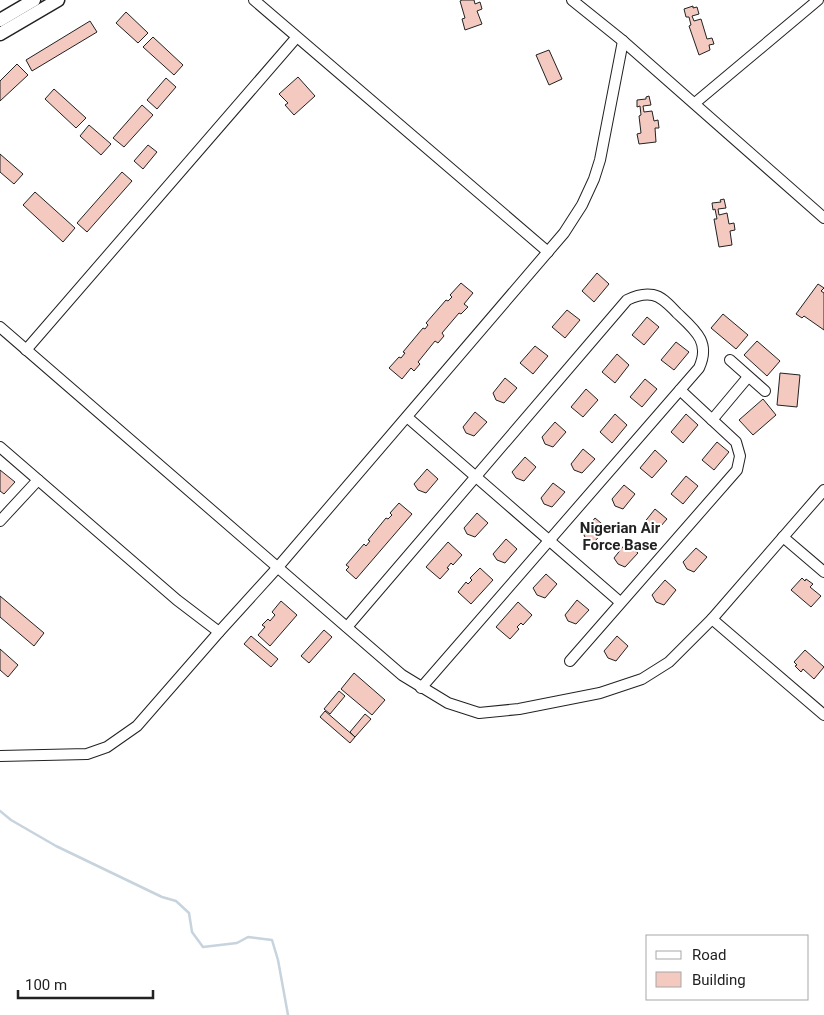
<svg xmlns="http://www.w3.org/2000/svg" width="824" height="1015" font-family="Roboto,sans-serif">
<rect width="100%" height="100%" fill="#fff"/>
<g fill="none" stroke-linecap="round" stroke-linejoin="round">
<!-- stream -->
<path stroke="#c7d3dd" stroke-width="2.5" d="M0,811L11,820L56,846L162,897L176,901L189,913L192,932L203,947L237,943L248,937L272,940L278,960L288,1015"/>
</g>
<!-- building -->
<g fill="#f3c9c0" stroke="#222">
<path d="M462,0H474L475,4L480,2L482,9L477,11L482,24L465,30L462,19L465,18L460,1Z"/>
<path d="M693,6V8L697,7L699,14L692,16L694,21L701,19L707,39L712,38L714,44L709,45L710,50L699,55L689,26L691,25L689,17H686L684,9Z"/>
<path d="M126,12L148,33L138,43L116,23Z"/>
<path d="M90,21L97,32L32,71L26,60Z"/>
<path d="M153,37L183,65L174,75L143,47Z"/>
<path d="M549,50L562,79L549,85L536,55Z"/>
<path d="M17,64L28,75L0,101V81Z"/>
<path d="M298,77L315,96L294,115L285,105L288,103L279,94Z"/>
<path d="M166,78L176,87L157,109L147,100Z"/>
<path d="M54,89L86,118L76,128L45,99Z"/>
<path d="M649,96L651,105L643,106L644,112L652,111L654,121L658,120L659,128H655L656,142L639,144L637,134L641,133L639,116L641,115L640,106L637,107V100L646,99V97Z"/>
<path d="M142,105L153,115L124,147L113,138Z"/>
<path d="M89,125L111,144L101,155L80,136Z"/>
<path d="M148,145L157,152L143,169L134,161Z"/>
<path d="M0,154L23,174L14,184L0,172Z"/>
<path d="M122,172L132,181L87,232L77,223Z"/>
<path d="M35,192L75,228L63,242L23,205Z"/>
<path d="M724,199L726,208L718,209L719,215L727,213L729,224L734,223L735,230L730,231L732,245L719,247L714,219H717L715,209L713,210L712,203L721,202L720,200Z"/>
<path d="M597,273L609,284L594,302L582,291Z"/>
<path d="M461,283L473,293L464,304L468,307L461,314L459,313L442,333L444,336L438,343L435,341L418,362L420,364L414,371L411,368L402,379L389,368L399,357L401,358L405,353L403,352L423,328L425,329L428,325L426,323L446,300L448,301L452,297L450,295Z"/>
<path d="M818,284L824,288L821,291L824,293V330L804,316L802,318L796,314Z"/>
<path d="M567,310L580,320L565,338L552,327Z"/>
<path d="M723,314L748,335L736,349L711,328Z"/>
<path d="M647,317L659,327L644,345L632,335Z"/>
<path d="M757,341L780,361L767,376L744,355Z"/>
<path d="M676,342L689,352L674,370L661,360Z"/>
<path d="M535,346L548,356L533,374L520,363Z"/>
<path d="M617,354L629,365L615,383L602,372Z"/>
<path d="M780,373L800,375L797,407L777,405Z"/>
<path d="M505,378L517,388L504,403L496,400L493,393Z"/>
<path d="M645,379L657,389L642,407L630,397Z"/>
<path d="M586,389L598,400L583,417L571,407Z"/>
<path d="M763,399L776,415L753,435L739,420Z"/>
<path d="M475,412L487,422L474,436L466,433L463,427Z"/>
<path d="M615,414L627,425L612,443L600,432Z"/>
<path d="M686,414L698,425L683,443L671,432Z"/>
<path d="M555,422L566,432L553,447L545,444L542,437Z"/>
<path d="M717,442L729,452L714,470L702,460Z"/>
<path d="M583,449L595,459L582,473L574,470L571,464Z"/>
<path d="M655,450L667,461L652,478L640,468Z"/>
<path d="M525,457L536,467L524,481L516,478L512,472Z"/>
<path d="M427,469L438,479L426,493L418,490L414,484Z"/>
<path d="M0,470L15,482L4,494L0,491Z"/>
<path d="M686,476L698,486L683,504L671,494Z"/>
<path d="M553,483L565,492L552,507L544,504L541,498Z"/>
<path d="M624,485L635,494L623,509L615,506L612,499Z"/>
<path d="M399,503L412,514L356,579L346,570L349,567L346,565L364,544L366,546L370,541L368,540L386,518L388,519L392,515L390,513Z"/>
<path d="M655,509L667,519L654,534L646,531L643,524Z"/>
<path d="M477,513L488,523L475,537L467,534L464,528Z"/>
<path d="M595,518L607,528L594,542L586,539L583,533Z"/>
<path d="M506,539L517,549L505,563L497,560L493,554Z"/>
<path d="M448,542L462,555L453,565L451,563L447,568L449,569L440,579L426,567Z"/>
<path d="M626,543L638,553L625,567L618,564L614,558Z"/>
<path d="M696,548L707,557L694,572L687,569L683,562Z"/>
<path d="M480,568L493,580L471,604L458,592L466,582L468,584L472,580L470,578Z"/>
<path d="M546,574L557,584L545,598L537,595L533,588Z"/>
<path d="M802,578L805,581L806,579L813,584L810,587L821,596L811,607L791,590Z"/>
<path d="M665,580L676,590L664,605L656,602L652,595Z"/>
<path d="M0,596L44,633L34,646L0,617Z"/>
<path d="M577,600L589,610L576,624L568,621L565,615Z"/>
<path d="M281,601L297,615L270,646L258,635L265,627L262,625L268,619L270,621L275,615L272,612Z"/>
<path d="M518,602L532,615L523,625L521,623L517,627L519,629L510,639L496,627Z"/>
<path d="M324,630L332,637L309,663L301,656Z"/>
<path d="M251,636L278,659L271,667L244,644Z"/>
<path d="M617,636L628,646L616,661L608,658L604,651Z"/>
<path d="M0,649L18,665L8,677L0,670Z"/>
<path d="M805,650L824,667L814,679L803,669L801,672L795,666L797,665L794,662Z"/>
<path d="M354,673L385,700L372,715L341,689Z"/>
<path d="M339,691L345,696L330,714L324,709Z"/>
<path d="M325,711L355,737L350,743L320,717Z"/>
<path d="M365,714L371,719L355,737L350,732Z"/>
</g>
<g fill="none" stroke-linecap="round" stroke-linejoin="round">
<!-- minor casing -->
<g stroke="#222" stroke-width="12">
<g id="minor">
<path d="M254,0L548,252"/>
<path d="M572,0L623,41L824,218"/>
<path d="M695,103L818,0"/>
<path d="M0,327L402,675L448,703L479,713L519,709L600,693L642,679L669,662L712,619L824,490"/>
<path d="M26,350L296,38"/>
<path d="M730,360L765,391"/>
<path d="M407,417L620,602"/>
<path d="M712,420L748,377"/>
<path d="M0,447L177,600L219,632"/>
<path d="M0,521L38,480"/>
<path d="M783,537L824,572"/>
<path d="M712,619L824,715"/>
<path d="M347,627L627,300C635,296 643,293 653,295C663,297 670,306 677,313C695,330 711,342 699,368L421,688"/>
<path d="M570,661L737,470L740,456L736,442L680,390"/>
<path d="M0,756L87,754L107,747L137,726L219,632L278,567L564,233L582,205L594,179L600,160L623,41"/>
</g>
</g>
<!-- major casing -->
<g stroke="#222" stroke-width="15">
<g id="major">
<path d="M0,20L34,0"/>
<path d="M0,34L58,0"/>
</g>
</g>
<!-- minor -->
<use href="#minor" stroke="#fff" stroke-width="10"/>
<!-- major -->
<use href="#major" stroke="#fff" stroke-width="12"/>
</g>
<g text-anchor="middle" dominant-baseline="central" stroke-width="4" stroke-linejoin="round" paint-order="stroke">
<!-- neighbourhood labels -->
<g font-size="15" font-weight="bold" fill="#222" stroke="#fff">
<text x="620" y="528">Nigerian Air<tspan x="620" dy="17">Force Base</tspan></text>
</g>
</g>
<!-- legend -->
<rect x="646" y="935" width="162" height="65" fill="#ffffff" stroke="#a7a7a7"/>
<rect x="656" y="951" width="25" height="8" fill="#ffffff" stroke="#a7a7a7"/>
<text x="692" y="960" font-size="15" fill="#222222">Road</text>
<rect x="656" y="972" width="25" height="15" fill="#f3c9c0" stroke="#a7a7a7"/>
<text x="692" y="985" font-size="15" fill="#222222">Building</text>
<!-- scale -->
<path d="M18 990v8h135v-8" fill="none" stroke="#222222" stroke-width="2.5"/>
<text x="25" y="990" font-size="15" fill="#222222" stroke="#ffffff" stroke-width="4" paint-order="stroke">100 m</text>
</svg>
